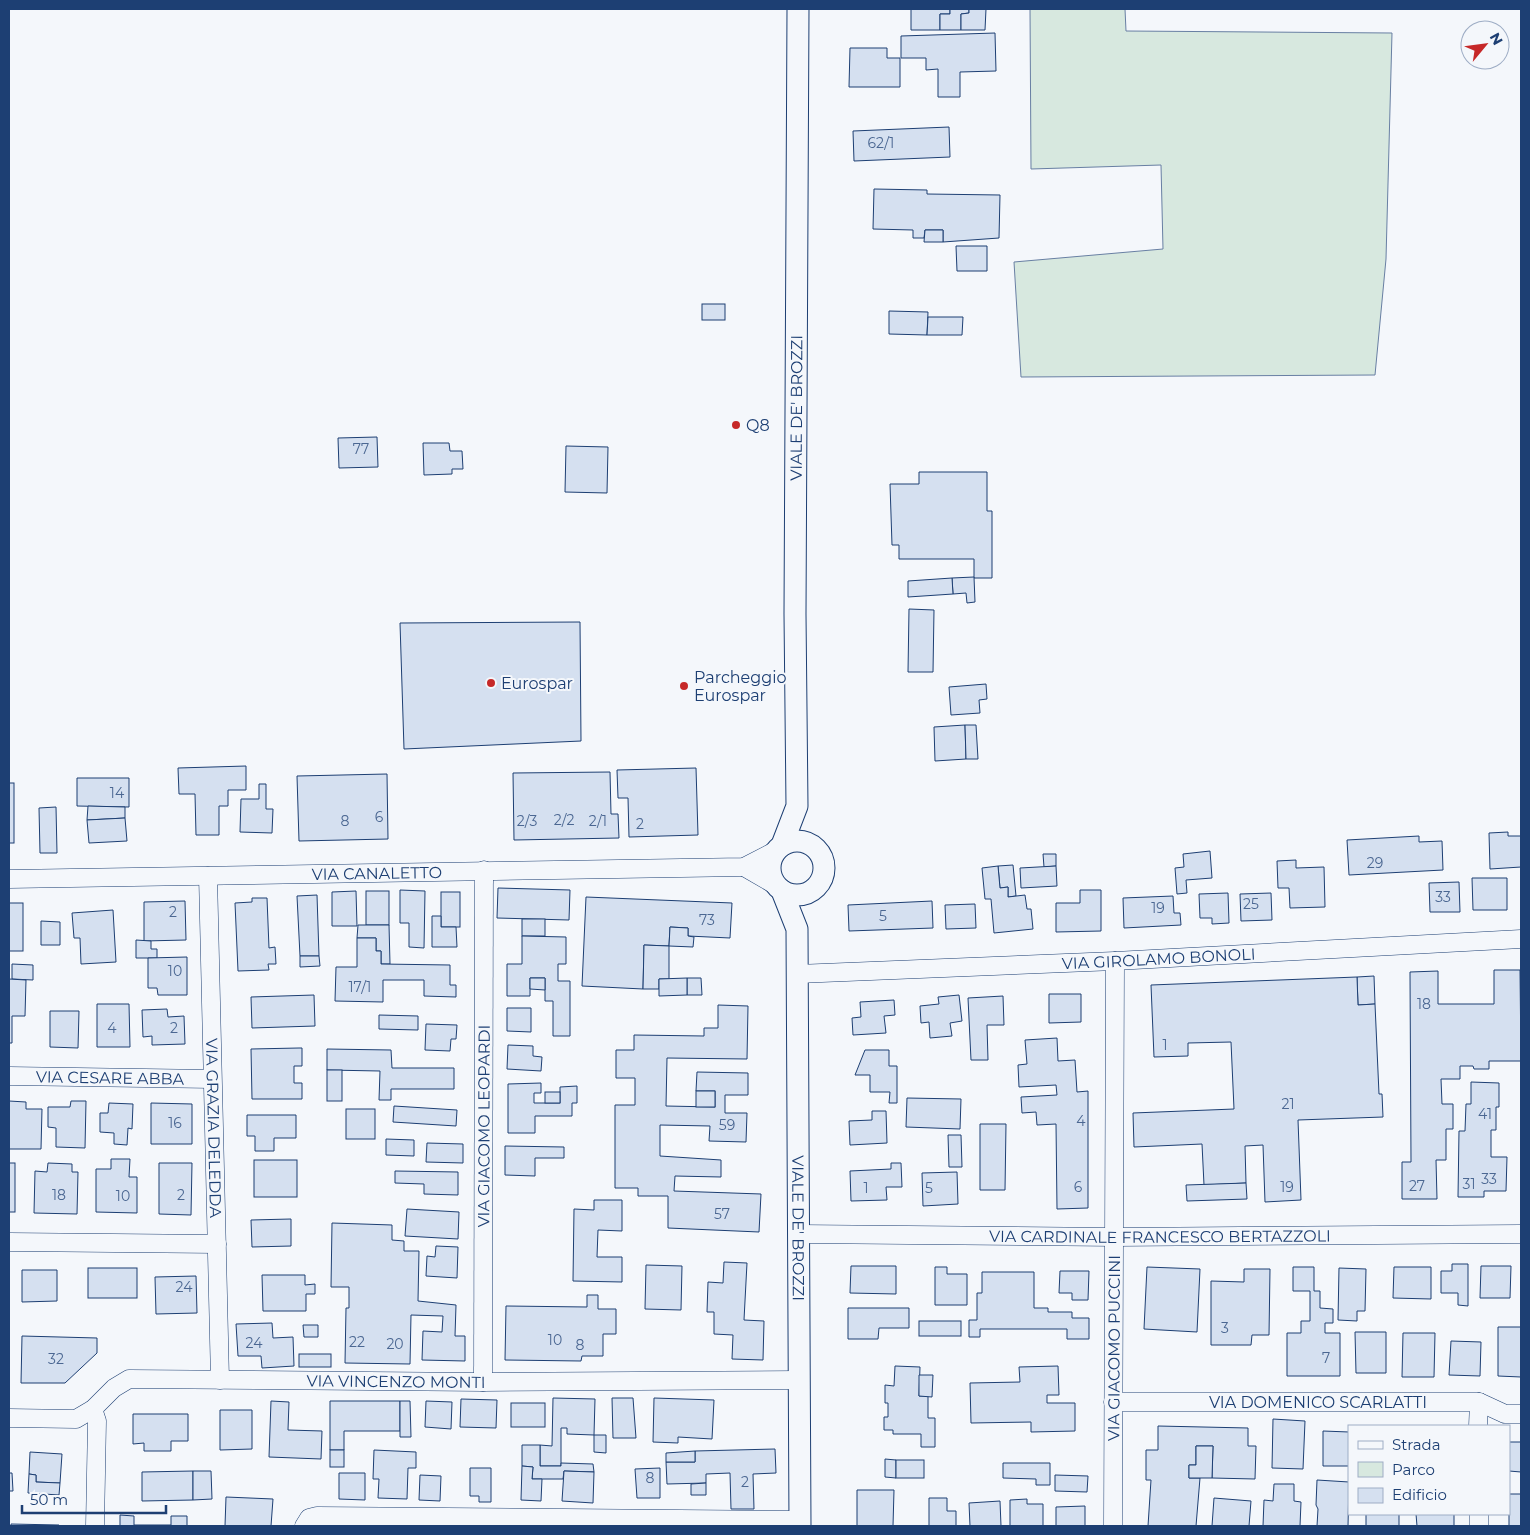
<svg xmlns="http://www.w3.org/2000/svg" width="1530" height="1535" font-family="Montserrat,sans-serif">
<rect width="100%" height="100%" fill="#f4f7fb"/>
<!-- green -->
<path fill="#d7e8df" stroke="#687fa3" d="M1030,9H1125L1126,31L1392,33L1386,259L1375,375L1021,377L1014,262L1163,249L1161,165L1031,169Z"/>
<!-- building -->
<g fill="#d5e0f0" stroke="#1d3f73">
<path d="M911,9H950V14H940V30H911Z"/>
<path d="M950,9H969V13L961,14V30H940V14H950Z"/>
<path d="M969,9H986L985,30H961V14L969,13Z"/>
<path d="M995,33L996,71L960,72V97H938V69L926,70V58H901V36Z"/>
<path d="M850,48H887V58H900V87H849Z"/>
<path d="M949,127L950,157L854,161L853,131Z"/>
<path d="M874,189L927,190V194L1000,195L999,238L943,242V230H925L924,238H913V230L873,229Z"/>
<path d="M925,230H943V242H924Z"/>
<path d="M956,246H987V271H957Z"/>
<rect x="702" y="304" width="23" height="16"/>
<path d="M889,311L928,312L927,335L889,334Z"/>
<path d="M928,317H963L962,335H927Z"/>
<path d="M377,437L378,467L339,468L338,438Z"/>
<path d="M423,443H449L450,451H462L463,469H452V474L424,475Z"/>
<path d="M566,446L608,447L607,493L565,492Z"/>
<path d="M919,472H987V511H992V578H974V559H899V545H892L890,484H919Z"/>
<path d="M974,577L975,602L967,603L966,593L953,594L952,578Z"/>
<path d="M952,578L953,594L908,597V581Z"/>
<path d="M909,609L934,610L933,672H908Z"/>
<path d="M580,622L581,741L404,749L400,623Z"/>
<path d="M986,684L987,699L979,700L980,713L951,715L949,687Z"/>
<path d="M965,725L966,759L935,761L934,727Z"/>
<path d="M965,725H976L978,759H966Z"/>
<path d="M246,766V790H228V806H219V835H196L195,794H179L178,768Z"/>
<path d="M696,768L698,835L629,837L628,798H618L617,770Z"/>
<path d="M610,772L611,814H618L619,838L514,840L513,773Z"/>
<path d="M387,774L388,839L299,841L297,776Z"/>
<path d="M77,778H129V807L77,806Z"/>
<rect x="9" y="783" width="5" height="60"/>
<path d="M259,784H266V809H273L272,833L240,832L241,799H259Z"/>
<path d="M88,806L125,807V818L87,820Z"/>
<path d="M56,807L57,853H40L39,808Z"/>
<path d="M125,818L127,841L89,843L87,820Z"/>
<path d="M1508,832V836H1521V867L1490,869L1489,833Z"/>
<path d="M1419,836V842L1442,841L1443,870L1349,875L1347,840Z"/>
<path d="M1210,851L1212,878L1186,880L1187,893L1177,894L1175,868L1184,867L1183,854Z"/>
<path d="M1043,854H1056V866L1044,867Z"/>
<path d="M1296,860V868L1324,867L1325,907L1290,908L1289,888H1278L1277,861Z"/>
<path d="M1013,865L1016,896L1008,897V887L1000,888L998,866Z"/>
<path d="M998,866L1000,888L1008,887V897L1025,895L1027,909H1031L1033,929L994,933L991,899H985L982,868Z"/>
<path d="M1056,866L1057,886L1021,888L1020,868Z"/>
<path d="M1472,878H1507V910H1473Z"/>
<path d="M1459,882L1460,912H1430L1429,883Z"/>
<path d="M498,888L570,890L569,920L497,918Z"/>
<path d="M400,890L425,891L424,948L409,947V923H400Z"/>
<path d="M1080,890H1101V931L1056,932V903H1080Z"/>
<path d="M356,891L357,926H332V892Z"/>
<rect x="366" y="891" width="23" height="34"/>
<rect x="441" y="892" width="19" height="35"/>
<path d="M1228,893L1229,923L1212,924V918H1200L1199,894Z"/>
<path d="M1271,893L1272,920L1241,921L1240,894Z"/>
<path d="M317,895L319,956H300L297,896Z"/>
<path d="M1173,896L1174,913H1180L1181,925L1124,928L1123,898Z"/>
<path d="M586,897L732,903L730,938L688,936V928L670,927L669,946L644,945L643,989L582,986Z"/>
<path d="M252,898H267L269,948L275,947L276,964H268L269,970L238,971L235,903L252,902Z"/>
<path d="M185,901L186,940L144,941V902Z"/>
<path d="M932,901L933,928L849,931L848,905Z"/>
<rect x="9" y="903" width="14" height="48"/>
<path d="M975,904L976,928L946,929L945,905Z"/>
<path d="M113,910L116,962L81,964L80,938H74L72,913Z"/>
<path d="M432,916H441V927H456L457,947H432Z"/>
<rect x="522" y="919" width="23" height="17"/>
<path d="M41,921L60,922V945H41Z"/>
<path d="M358,925H389L390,964H381V951H376V938H357Z"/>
<path d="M670,927L688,928V936L694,937L693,947L669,946Z"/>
<path d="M522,936L566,937V964H558V981H570V1036H553V1001H545V978H530V996H507V964H522Z"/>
<path d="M357,938H376V951H381V964L450,965V985H456V997L424,996V980H383V1002L335,1001L336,967H357Z"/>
<path d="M136,940L151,941V949H157V958H136Z"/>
<path d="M644,945L669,946V979H659V989H643Z"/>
<path d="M300,956H319L320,966L300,967Z"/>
<path d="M187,957V995H158L157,988H148V958Z"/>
<path d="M12,964L33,965V980L12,979Z"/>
<path d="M1494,970H1520L1521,1061H1489V1069H1474L1473,1066H1460V1079H1441L1442,1104H1453V1129H1446V1160H1436L1437,1199H1402V1162H1411L1410,972L1438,971V1004H1494Z"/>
<path d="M1374,976L1375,1004L1358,1005L1357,977Z"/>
<path d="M1357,977L1358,1005L1375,1004L1379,1094H1382L1383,1117L1298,1120L1301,1200L1265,1202L1263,1145L1245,1146L1246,1183L1204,1185L1202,1144L1134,1147L1133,1113L1234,1109L1231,1042L1188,1043V1056L1154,1057L1151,985Z"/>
<path d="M530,978H545V990L530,989Z"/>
<path d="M687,978H701L702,995H687Z"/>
<path d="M687,978V995L659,996V979Z"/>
<path d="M9,979L26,980L25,1016H12V1043H9Z"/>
<path d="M1049,994H1081V1022L1049,1023Z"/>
<path d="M314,995L315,1026L252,1028L251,997Z"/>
<path d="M959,995L962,1021L950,1023L952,1036L930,1038L929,1022L921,1023L920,1006L939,1004L938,997Z"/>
<path d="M1003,996L1004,1025H987L988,1060H971L968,998Z"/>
<path d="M894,1000L895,1015L884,1016L886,1033L853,1035L852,1018L861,1017L860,1002Z"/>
<path d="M97,1004H129L130,1047H97Z"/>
<path d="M718,1005L748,1006L747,1059L667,1058L666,1106L715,1107V1091H696L697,1072L748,1073V1095H725V1113H747L746,1142L709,1141L710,1126L660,1125V1156L721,1160V1177L675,1176L674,1191L761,1194L759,1232L668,1228V1196H638V1188H615V1105H635V1078H616V1050H634V1035L704,1036V1028H718Z"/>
<path d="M507,1008H531V1032L507,1031Z"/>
<path d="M167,1009L168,1017L184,1016L185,1044L152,1045V1036L143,1037L142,1010Z"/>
<path d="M50,1011H79L78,1048L50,1047Z"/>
<path d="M379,1015L418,1016V1030L379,1029Z"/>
<path d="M426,1024L457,1025L456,1039H451L450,1051L425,1050Z"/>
<path d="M1057,1038L1058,1061L1075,1060L1077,1092L1088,1091V1208L1057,1209L1056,1124L1037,1125L1036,1112L1022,1113L1021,1097L1057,1095L1056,1085L1019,1087L1018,1065L1027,1064L1025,1040Z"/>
<path d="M508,1045L533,1046V1056L542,1057L541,1071L507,1069Z"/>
<path d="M299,1048H302V1066H294V1083H302V1099H252L251,1049Z"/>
<path d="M327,1049L391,1050L392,1068H454V1089H391V1100H379L380,1071L327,1070Z"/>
<path d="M865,1050H889V1066H897V1103H889L890,1092H870V1075H855Z"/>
<rect x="327" y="1070" width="15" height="31"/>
<path d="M1471,1082L1499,1083V1107H1496V1130H1491V1157H1507L1506,1191H1484V1197H1458L1459,1131H1465L1466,1104H1471Z"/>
<path d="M541,1083V1093H534V1103H560V1087L577,1086V1103H572V1116H535V1133H508V1084Z"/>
<rect x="696" y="1091" width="19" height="16"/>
<rect x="545" y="1092" width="15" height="11"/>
<path d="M907,1098L961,1099L960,1129L906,1127Z"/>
<path d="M9,1101L26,1102V1109H42L41,1149H9Z"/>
<path d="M71,1101H86L85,1148L56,1147V1128L48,1127V1107H70Z"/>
<path d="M109,1103L133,1104L132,1129L128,1128L127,1145L114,1144V1133L100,1132V1113H108Z"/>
<path d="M151,1103L192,1104V1144H151Z"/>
<path d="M394,1106L457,1110L456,1126L393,1122Z"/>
<rect x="346" y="1109" width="29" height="30"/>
<path d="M872,1111H886L887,1143L850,1145L849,1121L872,1120Z"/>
<path d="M247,1115H296V1138H274V1151H255V1136H247Z"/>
<path d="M980,1124H1006L1005,1190H980Z"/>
<path d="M948,1135H961L962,1167H949Z"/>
<path d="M386,1139L414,1140V1156L386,1155Z"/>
<path d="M427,1143L463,1144V1163L426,1162Z"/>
<path d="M505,1146L564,1147V1158H535V1176L505,1175Z"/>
<path d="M111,1159H130L129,1177H137V1213L96,1212V1169H111Z"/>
<rect x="254" y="1160" width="43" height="37"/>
<rect x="9" y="1163" width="6" height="49"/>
<path d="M48,1163L72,1164V1172H78L77,1214L34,1213L35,1171L47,1172Z"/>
<path d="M159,1163H192L191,1215L159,1214Z"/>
<path d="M891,1163H901L902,1187H886L887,1200L851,1201L850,1171L891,1169Z"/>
<path d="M395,1171L458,1172V1195L424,1194V1184L395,1183Z"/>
<path d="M957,1172L958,1204L923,1206L922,1173Z"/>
<path d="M1246,1183L1247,1199L1187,1201L1186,1185Z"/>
<path d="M594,1200H622V1231L598,1230L597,1257H622V1282L573,1281L574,1209L594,1210Z"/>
<path d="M407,1209L459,1212L458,1239L405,1236Z"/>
<path d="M291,1219V1246L252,1247L251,1220Z"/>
<path d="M332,1223L392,1225V1240L404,1241V1251H419L418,1301L456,1305L455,1336H465V1361L422,1360L423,1331L442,1332L443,1316L411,1315L410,1364L345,1363L346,1308H349V1287H331Z"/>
<path d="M436,1246L458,1247L457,1278L426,1276L427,1256L435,1257Z"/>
<path d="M724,1262L747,1263L744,1320L764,1321L763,1360L732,1359L733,1335L714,1334V1312H707L708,1282L723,1283Z"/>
<path d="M1452,1264H1468V1306L1458,1305V1293H1441V1271H1452Z"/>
<path d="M646,1265L682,1266L681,1310L645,1309Z"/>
<path d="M851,1266H896V1294L850,1293Z"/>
<path d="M1481,1266H1511L1510,1298H1480Z"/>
<path d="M935,1267H947V1274H967V1305H935Z"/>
<path d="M1147,1267L1200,1269L1197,1332L1144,1329Z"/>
<path d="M1293,1267H1314V1291H1320V1308L1333,1309V1323H1325V1333H1340V1376H1287V1333H1301V1321H1310V1291H1293Z"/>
<path d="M1394,1267H1431V1299L1393,1298Z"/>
<rect x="88" y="1268" width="49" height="30"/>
<path d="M1339,1268L1366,1269L1365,1311H1357V1321L1338,1320Z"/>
<path d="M1244,1269H1270L1269,1335H1252L1251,1345H1211V1281L1244,1282Z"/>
<path d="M22,1270H57V1301L22,1302Z"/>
<path d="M1060,1271H1089L1088,1300H1072V1293H1059Z"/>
<path d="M982,1272H1034V1308H1048V1312H1072V1318H1089V1339H1067V1329H980V1337H969V1320H977V1293H982Z"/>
<path d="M262,1275H305V1285L315,1284V1294H306V1311H263Z"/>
<path d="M196,1276L197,1313L156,1314L155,1277Z"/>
<path d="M587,1295H598V1309H616V1334H603V1356H582L581,1361L505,1360L506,1306L587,1307Z"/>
<path d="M848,1308H909V1328H879L878,1339H848Z"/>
<rect x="919" y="1321" width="42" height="15"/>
<path d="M272,1323L273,1338L293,1337L294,1366L262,1368L261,1356H238L236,1324Z"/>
<path d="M303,1325H318V1337H304Z"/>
<path d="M1498,1327H1521V1385V1377L1498,1376Z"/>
<path d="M1355,1332H1386V1373H1356Z"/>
<path d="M1403,1333H1435L1434,1377H1402Z"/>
<path d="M22,1336L97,1338V1353L65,1383H21Z"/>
<path d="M1451,1341L1481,1342L1480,1376L1449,1375Z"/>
<rect x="299" y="1354" width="32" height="13"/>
<path d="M895,1366L920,1367L919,1396H928V1418H935V1447H921V1434H893V1430H884V1417H888V1403H885V1385L894,1386Z"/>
<path d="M1058,1366L1059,1395H1047V1403H1075V1431L1031,1432V1422L971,1423L970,1383L1020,1382L1019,1367Z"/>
<path d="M919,1375H933L932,1397L919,1396Z"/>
<path d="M553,1398L595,1399L594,1435L567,1434V1428H561V1466H540V1445L552,1446Z"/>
<path d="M612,1398H633L636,1438H613Z"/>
<path d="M654,1398L714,1400L712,1439L678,1437V1443L653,1442Z"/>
<path d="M461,1399L497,1400L496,1428L460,1427Z"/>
<path d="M271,1401L289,1402L288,1430L322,1431L321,1459L269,1457Z"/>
<path d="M330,1401H400V1431H344V1450H330Z"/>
<path d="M400,1401H410L411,1437H400Z"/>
<path d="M426,1401L452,1402L451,1429L425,1427Z"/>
<rect x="511" y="1403" width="34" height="24"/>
<path d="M220,1410H252V1449L220,1450Z"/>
<path d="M133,1414H188V1441H171V1451H144V1443L133,1444Z"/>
<path d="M1273,1419L1305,1421L1303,1469L1272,1468Z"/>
<path d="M1158,1426L1248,1428V1446H1256L1255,1479L1212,1478L1213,1446H1196V1465H1189V1478H1200L1196,1526H1148L1151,1480H1146V1450H1158Z"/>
<path d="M1323,1431L1349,1432V1466H1323Z"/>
<path d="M594,1435H606V1453L594,1452Z"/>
<path d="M1509,1442H1521V1472L1509,1471Z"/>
<path d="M522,1445H540V1466H561V1463L593,1464L594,1472L564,1471L563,1479H532L533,1467L522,1466Z"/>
<path d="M1196,1446H1213L1212,1478H1189V1465H1196Z"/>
<path d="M775,1449L776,1473L753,1474L754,1509H731L730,1473L706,1474V1483L667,1484L666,1462H695V1451Z"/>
<rect x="330" y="1450" width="14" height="17"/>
<path d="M374,1450L416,1452V1468H408L407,1499L378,1498L379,1479H373Z"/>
<path d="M695,1451V1462H666V1453Z"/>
<path d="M30,1452L62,1454L60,1483L36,1482V1475L29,1474Z"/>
<path d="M885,1459L896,1460V1478L885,1477Z"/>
<rect x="896" y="1460" width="28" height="18"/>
<path d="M1003,1463H1050V1485H1036V1479L1003,1478Z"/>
<path d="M522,1466L533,1467L532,1479H542L541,1501L521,1500Z"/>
<path d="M470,1468H491V1502H479V1496H470Z"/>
<path d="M660,1468V1498H637L635,1469Z"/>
<path d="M193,1471V1500L142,1501V1472Z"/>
<path d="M193,1471H211L212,1499L193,1500Z"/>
<path d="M564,1471L594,1472L593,1503L562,1501Z"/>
<path d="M9,1473H12L13,1491H9Z"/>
<path d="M339,1473H365V1500L339,1499Z"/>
<path d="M29,1474L36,1475V1482L60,1483L59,1495L28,1493Z"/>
<path d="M420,1475L441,1476L440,1501L419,1500Z"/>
<path d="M1055,1475L1088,1476L1087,1492L1055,1491Z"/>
<path d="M1317,1480L1349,1482L1348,1526H1317L1318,1509L1316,1505Z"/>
<path d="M706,1483V1495H691V1484Z"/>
<path d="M1274,1484H1294V1501L1301,1502L1300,1526H1263L1264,1500L1273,1501Z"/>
<path d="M857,1490H894L893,1526H857Z"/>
<rect x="1509" y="1494" width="12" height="32"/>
<path d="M226,1497L273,1499L271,1526H225Z"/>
<path d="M929,1498H947V1511H956V1526H929Z"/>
<path d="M1214,1498L1251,1501L1249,1526H1212Z"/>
<path d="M1027,1499V1504H1043V1526H1010V1500Z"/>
<path d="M1000,1501L1001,1526H970L969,1503Z"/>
<path d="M1085,1506V1526H1056V1507Z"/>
<rect x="1366" y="1514" width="33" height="12"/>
<path d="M1416,1514H1454V1526H1417Z"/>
<path d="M120,1515L134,1516V1525H171V1516H187V1526H120Z"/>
<path d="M11,1524L59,1525V1526H11Z"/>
</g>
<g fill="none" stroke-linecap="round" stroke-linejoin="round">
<!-- minor casing -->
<g stroke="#1d3f73" stroke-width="19">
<g id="minor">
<path d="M744,867L775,885"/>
<path id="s1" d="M208,876L220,1380"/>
<path id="s2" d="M9,879L744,867L775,851"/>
<path id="s3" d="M797,974L1115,961L1521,939"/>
<path id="s4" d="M9,1076L212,1079"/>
<path id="s5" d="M799,1234L1115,1237L1521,1234"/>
<path d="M9,1242L217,1244"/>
<path id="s6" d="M483,1382L484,870"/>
<path id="s7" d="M1113,1402H1479L1505,1414H1521"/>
<path d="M93,1409L97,1421L95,1526"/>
<path id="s8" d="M9,1418L76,1419L93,1409L114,1388L129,1379L483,1382L799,1380"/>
<path d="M1478,1426L1479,1402"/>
<path d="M1479,1514V1526"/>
<path d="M304,1526L309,1518L317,1516L800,1520"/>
<path id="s9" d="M1113,1526L1115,961"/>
</g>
</g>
<!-- tertiary casing -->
<g stroke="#1d3f73" stroke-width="23">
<g id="tertiary">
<circle cx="797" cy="868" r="27"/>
<path id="s10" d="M782,845L797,806L795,614L798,9"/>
<path id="s11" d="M782,891L797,929L800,1526"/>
</g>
</g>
<!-- minor -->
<use href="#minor" stroke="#f4f7fb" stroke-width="18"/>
<!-- tertiary -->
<use href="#tertiary" stroke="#f4f7fb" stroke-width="21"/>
</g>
<!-- markers -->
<g fill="#c62828" stroke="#f4f7fb" stroke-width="2">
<circle cx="736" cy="425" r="5"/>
<circle cx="491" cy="683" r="5"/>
<circle cx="684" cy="686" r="5"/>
</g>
<g text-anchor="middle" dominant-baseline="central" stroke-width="4" stroke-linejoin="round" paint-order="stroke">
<!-- number labels -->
<g font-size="14" fill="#4b6792">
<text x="881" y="143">62/1</text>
<text x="361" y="449">77</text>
<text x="117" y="793">14</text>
<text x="379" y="817">6</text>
<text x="564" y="820">2/2</text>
<text x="345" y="821">8</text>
<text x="527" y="821">2/3</text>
<text x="598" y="821">2/1</text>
<text x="640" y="824">2</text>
<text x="1375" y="863">29</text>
<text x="1443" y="897">33</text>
<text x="1251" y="904">25</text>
<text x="1158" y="908">19</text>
<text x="173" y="912">2</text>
<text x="883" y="916">5</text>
<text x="707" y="920">73</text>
<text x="175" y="971">10</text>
<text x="360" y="987">17/1</text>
<text x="1424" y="1004">18</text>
<text x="112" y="1028">4</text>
<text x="174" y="1028">2</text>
<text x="1165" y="1045">1</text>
<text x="1288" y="1104">21</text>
<text x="1485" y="1114">41</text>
<text x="1081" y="1121">4</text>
<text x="175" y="1123">16</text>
<text x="727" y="1125">59</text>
<text x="1489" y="1179">33</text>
<text x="1469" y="1184">31</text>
<text x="1417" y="1186">27</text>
<text x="1078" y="1187">6</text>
<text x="1287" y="1187">19</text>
<text x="866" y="1188">1</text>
<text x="929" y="1188">5</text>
<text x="59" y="1195">18</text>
<text x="181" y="1195">2</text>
<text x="123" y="1196">10</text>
<text x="722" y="1214">57</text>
<text x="184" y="1287">24</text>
<text x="1225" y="1328">3</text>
<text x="555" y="1340">10</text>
<text x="357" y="1342">22</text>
<text x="254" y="1343">24</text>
<text x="395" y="1344">20</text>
<text x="580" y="1345">8</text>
<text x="1326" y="1358">7</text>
<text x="56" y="1359">32</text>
<text x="650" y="1478">8</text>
<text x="745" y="1482">2</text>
</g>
<!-- street labels -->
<g font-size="16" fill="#1d3f73" stroke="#f4f7fb">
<text stroke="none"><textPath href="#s10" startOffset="440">VIALE DE' BROZZI</textPath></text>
<text stroke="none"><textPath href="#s2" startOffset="368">VIA CANALETTO</textPath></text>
<text stroke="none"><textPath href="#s3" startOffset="362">VIA GIROLAMO BONOLI</textPath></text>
<text stroke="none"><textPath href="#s4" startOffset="101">VIA CESARE ABBA</textPath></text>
<text stroke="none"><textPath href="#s6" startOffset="256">VIA GIACOMO LEOPARDI</textPath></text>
<text stroke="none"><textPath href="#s1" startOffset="252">VIA GRAZIA DELEDDA</textPath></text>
<text stroke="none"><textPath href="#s11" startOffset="340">VIALE DE' BROZZI</textPath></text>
<text stroke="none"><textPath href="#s5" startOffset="361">VIA CARDINALE FRANCESCO BERTAZZOLI</textPath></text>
<text stroke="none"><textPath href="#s9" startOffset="178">VIA GIACOMO PUCCINI</textPath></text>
<text stroke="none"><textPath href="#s8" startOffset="401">VIA VINCENZO MONTI</textPath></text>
<text stroke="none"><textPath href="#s7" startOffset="205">VIA DOMENICO SCARLATTI</textPath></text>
</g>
<!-- poi labels -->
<g font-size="16" fill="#1d3f73" stroke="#f4f7fb" text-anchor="start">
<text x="746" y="425">Q8</text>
<text x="694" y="677">Parcheggio<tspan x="694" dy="18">Eurospar</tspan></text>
<text x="501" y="683">Eurospar</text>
</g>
</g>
<!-- border -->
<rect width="1530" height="1535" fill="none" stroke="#1d3f73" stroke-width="20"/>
<!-- legend -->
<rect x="1348" y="1425" width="162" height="90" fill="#f4f7fb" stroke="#9eadc5"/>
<rect x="1358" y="1441" width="25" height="8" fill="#f4f7fb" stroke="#9eadc5"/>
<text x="1392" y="1450" font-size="15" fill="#1d3f73">Strada</text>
<rect x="1358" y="1462" width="25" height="15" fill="#d7e8df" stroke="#9eadc5"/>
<text x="1392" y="1475" font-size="15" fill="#1d3f73">Parco</text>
<rect x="1358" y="1488" width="25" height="15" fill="#d5e0f0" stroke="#9eadc5"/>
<text x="1392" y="1500" font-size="15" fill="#1d3f73">Edificio</text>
<!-- north arrow -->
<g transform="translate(1485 45) rotate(61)"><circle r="24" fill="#f4f7fb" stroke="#9eadc5"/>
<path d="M0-4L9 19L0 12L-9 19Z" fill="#c62828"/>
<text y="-8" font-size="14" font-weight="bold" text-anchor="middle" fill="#1d3f73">N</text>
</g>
<!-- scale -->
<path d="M22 1505v8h144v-8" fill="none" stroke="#1d3f73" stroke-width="2.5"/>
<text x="30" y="1505" font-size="15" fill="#1d3f73" stroke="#f4f7fb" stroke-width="4" paint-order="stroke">50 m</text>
</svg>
